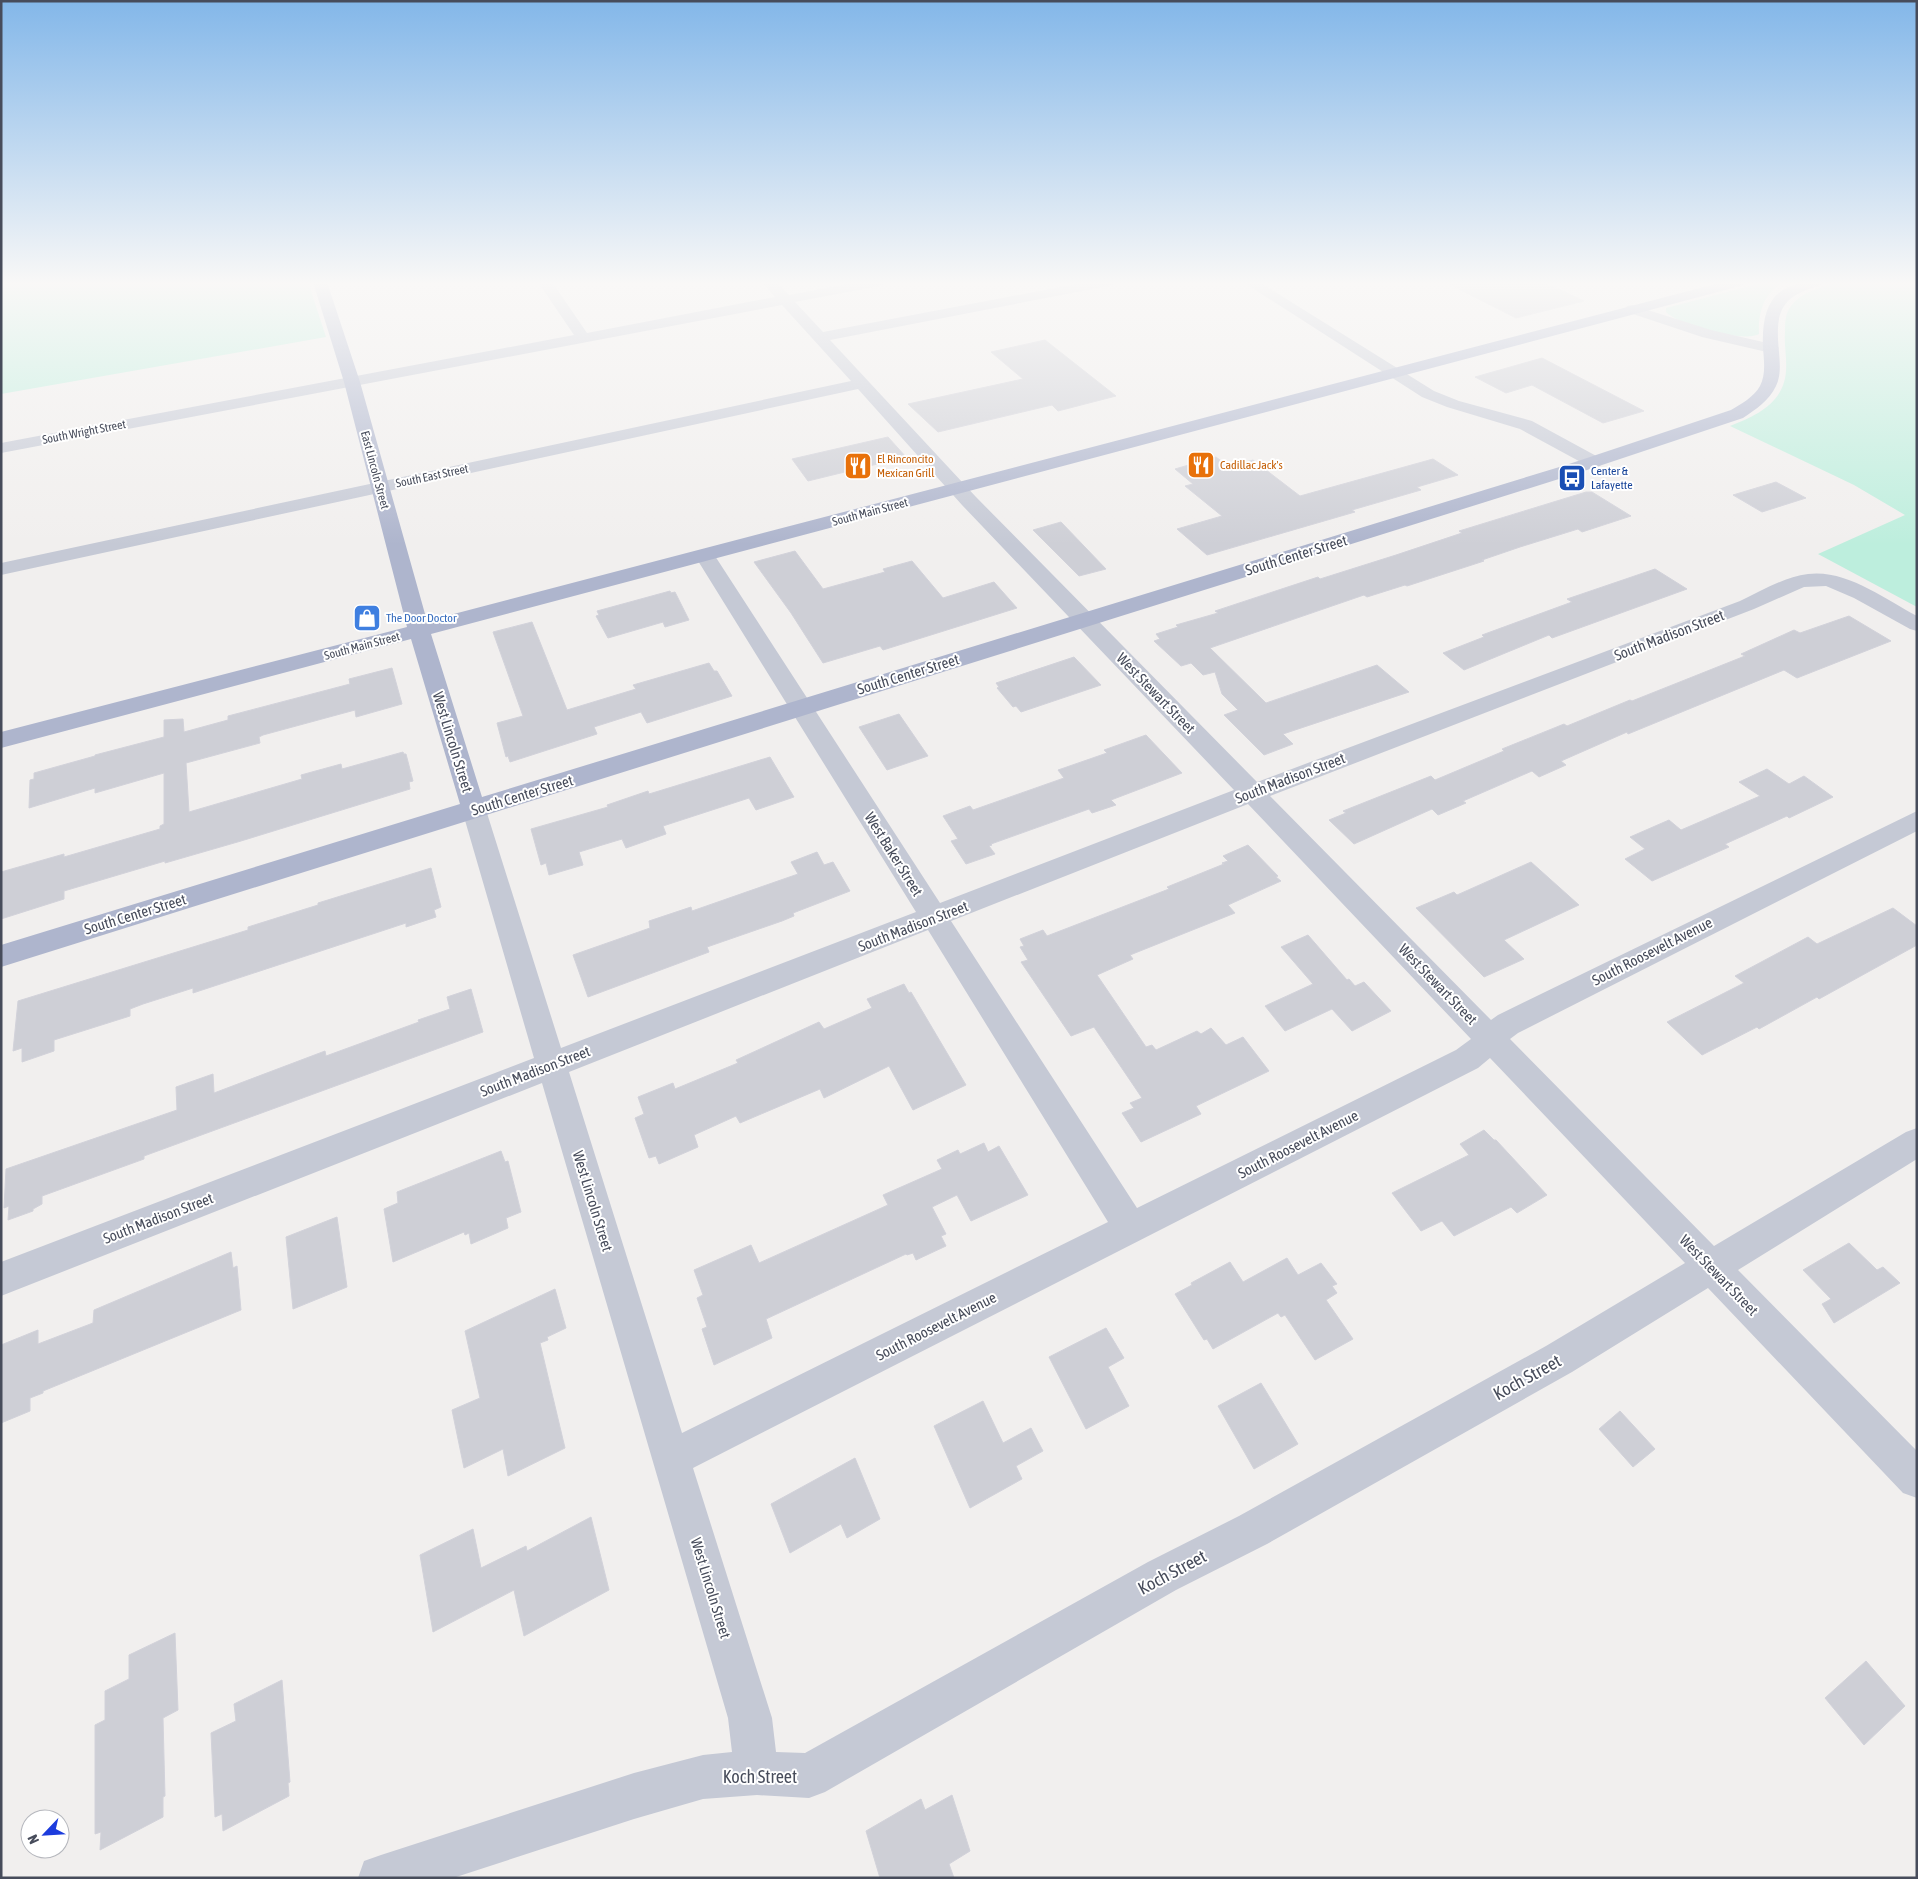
<svg xmlns="http://www.w3.org/2000/svg" width="1918" height="1879" font-family="'Asap Condensed',sans-serif">
<rect width="100%" height="100%" fill="#f1efee"/>
<!-- green -->
<g fill="#bdeedd">
<path d="M1,282H308L326,337L1,394Z"/>
<path d="M1765,282H1784C1764,293 1758,311 1759,334C1744,343 1678,325 1666,312V308L1670,307Z"/>
<path d="M1838,282H1917V607L1818,554L1905,515L1854,485L1730,426C1756,416 1784,403 1786,371C1787,358 1784,345 1785,332C1785,323 1785,314 1791,306C1801,292 1822,287 1838,282Z"/>
</g>
<!-- building -->
<g fill="#cecfd6" stroke="#d2d2da">
<path d="M1445,282H1544L1584,301L1516,318Z"/>
<path d="M1045,340L1116,396L1058,411L1052,405L938,432L908,404L1023,379L991,352Z"/>
<path d="M1542,358L1644,411L1603,423L1532,385L1506,393L1475,377Z"/>
<path d="M888,437L906,457L808,481L792,459Z"/>
<path d="M1216,457L1229,467L1253,460L1300,496L1433,459L1458,475L1417,487L1421,490L1352,510L1355,512L1207,555L1177,529L1222,516L1185,486L1193,484L1175,469Z"/>
<path d="M1776,482L1806,498L1762,512L1733,495Z"/>
<path d="M1586,492H1592L1631,516L1582,532L1578,529L1520,547L1482,560L1484,561L1407,586L1405,585L1367,597L1364,595L1210,648L1266,703L1377,665L1409,692L1283,734L1293,744L1264,755L1224,715L1238,710L1222,694L1215,672L1203,675L1191,663L1181,666L1154,641L1160,639L1156,634L1178,627L1176,625L1218,613L1215,611L1318,577L1320,579L1396,555L1462,533L1459,531Z"/>
<path d="M1061,522L1106,569L1079,576L1033,530Z"/>
<path d="M795,551L823,589L885,572L883,569L912,561L943,598L994,582L1017,608L883,650L880,646L823,663L791,613L754,562Z"/>
<path d="M1655,569L1687,589L1552,638L1549,635L1464,670L1443,653L1484,637L1482,635L1572,602L1567,599Z"/>
<path d="M670,591L671,593L675,592L689,620L665,627L663,622L608,638L596,616L599,615L597,611Z"/>
<path d="M1849,616L1891,641L1797,678L1784,670L1628,734L1627,732L1561,761L1566,765L1539,777L1532,771L1463,801L1466,803L1438,815L1432,809L1354,844L1329,820L1346,813L1343,811L1431,776L1435,780L1504,751L1502,749L1564,724L1567,726L1630,700L1632,701L1745,656L1741,654L1794,630L1800,633Z"/>
<path d="M532,622L567,710L636,689L633,685L709,663L714,671H717L732,696L647,723L641,712L594,727L597,734L510,762L508,756L506,757L497,723L523,716L493,632Z"/>
<path d="M1074,657L1101,685L1021,712L1016,706L1013,707L997,688L999,687L996,683Z"/>
<path d="M392,668L402,704L356,717L355,710L263,735L259,737L260,743L186,763L189,812L302,779L301,775L341,764L342,769L403,752L404,754H406L413,781L409,782L410,789L241,841L165,863V861L64,891V899L1,919V872L64,854V857L160,829V826L164,824V773L95,793V788L29,808L30,780L34,779V773L95,756V755L164,737V720L183,719L184,732L228,720V716L350,684L349,679Z"/>
<path d="M899,714L928,756L887,770L859,727Z"/>
<path d="M1146,735L1182,773L1111,800L1116,805L1092,813L1089,809L991,844L992,845L989,846L995,854L966,864L951,841L958,839L943,816L970,806L973,810L1064,778L1058,770L1107,753L1104,750Z"/>
<path d="M770,757L794,797L756,810L749,798L663,826L666,834L626,848L622,839L579,852L583,865L549,875L546,863L541,865L531,829L608,807L607,805L648,791L649,794Z"/>
<path d="M1767,769L1789,784L1804,776L1833,797L1789,818L1787,816L1725,844L1729,847L1652,881L1625,859L1645,849L1630,837L1669,820L1681,830L1760,796L1739,782Z"/>
<path d="M1248,845L1278,876L1276,877L1281,881L1228,905L1235,913L1130,955L1133,959L1097,975L1146,1047L1152,1045L1156,1050L1197,1031L1201,1034L1211,1028L1226,1045L1243,1037L1269,1071L1196,1106L1201,1114L1141,1142L1122,1113L1134,1108L1130,1103L1142,1098L1094,1027L1071,1036L1021,962L1028,960L1020,947L1024,946L1020,939L1043,930L1047,936L1169,889L1167,887L1224,864L1222,863L1228,861L1223,856Z"/>
<path d="M817,852L824,865L833,862L850,891L793,913L794,916L782,921L707,947L709,952L588,997L573,955L650,928L649,921L691,907L692,911L798,874L791,862Z"/>
<path d="M1531,862L1579,905L1504,940L1524,959L1484,977L1416,908L1454,892L1457,895Z"/>
<path d="M431,868L441,907L434,910L436,917L406,927V923L193,993V988L143,1004L130,1009V1016L54,1040V1051L22,1062V1048L13,1051L18,1001L248,930V927L318,905V903Z"/>
<path d="M1893,908L1917,926V945L1819,999L1817,997L1759,1029L1757,1027L1702,1055L1667,1022L1744,983L1735,976L1808,937L1817,944Z"/>
<path d="M1308,935L1347,980L1349,979L1355,986L1364,982L1391,1011L1352,1031L1332,1009L1285,1031L1265,1006L1313,984L1281,947Z"/>
<path d="M904,984L909,993L911,992L966,1085L913,1110L889,1066L824,1098L820,1089L740,1123L736,1116L694,1135L698,1147L659,1164L656,1156L649,1158L635,1118L644,1114L638,1097L673,1083L675,1089L738,1063L736,1060L819,1022L824,1029L872,1008L867,999Z"/>
<path d="M471,989L483,1032L144,1156V1159L42,1196V1204L33,1209V1211L8,1220L9,1206L4,1208L6,1169L177,1110L176,1087L213,1074L214,1093L325,1051L326,1056L419,1022L418,1020L450,1009L447,997Z"/>
<path d="M1484,1130L1494,1140H1496L1547,1195L1517,1213L1511,1207L1454,1236L1442,1221L1421,1231L1392,1193L1469,1155L1460,1144Z"/>
<path d="M984,1143L988,1152L999,1146L1028,1195L971,1221L957,1195L932,1207L946,1234L941,1236L946,1246L916,1260L913,1253L907,1255L906,1254L766,1319L772,1338L714,1365L702,1329L707,1327L697,1298L703,1295L694,1270L751,1245L759,1263L888,1205L883,1195L942,1169L937,1160L958,1150L960,1154Z"/>
<path d="M501,1151L505,1162L508,1161L521,1212L506,1218L508,1228L471,1244L469,1233L465,1235L464,1232L393,1262L384,1209L398,1203L397,1192Z"/>
<path d="M337,1217L347,1287L293,1309L286,1237Z"/>
<path d="M1849,1243L1877,1270L1883,1267L1900,1283L1834,1323L1822,1304L1831,1299L1803,1270Z"/>
<path d="M231,1252L233,1268L237,1266L241,1310L43,1391V1393L30,1398V1411L1,1423V1345L38,1330V1344L93,1323L94,1310Z"/>
<path d="M1287,1258L1298,1275L1321,1263L1337,1284L1332,1286L1337,1293L1326,1300L1353,1339L1315,1360L1285,1315L1281,1317L1278,1313L1213,1349L1207,1339L1204,1340L1175,1294L1192,1285L1191,1283L1230,1262L1243,1282Z"/>
<path d="M555,1289L566,1328L547,1337L548,1340L540,1343L565,1448L508,1476L503,1449L464,1468L452,1410L480,1398L465,1331Z"/>
<path d="M1106,1328L1124,1358L1108,1367L1129,1406L1086,1429L1049,1357Z"/>
<path d="M1261,1383L1298,1444L1254,1469L1218,1406Z"/>
<path d="M983,1401L1003,1443L1031,1428L1043,1451L1016,1466L1022,1479L970,1508L934,1426Z"/>
<path d="M1620,1411L1655,1449L1633,1467L1599,1429Z"/>
<path d="M855,1458L880,1519L847,1538L841,1524L790,1553L771,1504Z"/>
<path d="M591,1517L609,1590L524,1636L514,1590L433,1632L420,1555L473,1529L481,1568L526,1546L527,1551Z"/>
<path d="M175,1633L178,1710L163,1718L165,1796L163,1797V1817L100,1850L101,1832L95,1834V1725L105,1720V1691L129,1679V1655Z"/>
<path d="M1866,1661L1905,1706L1864,1745L1825,1698Z"/>
<path d="M282,1680L290,1782L288,1783L289,1796L223,1831L222,1814L215,1817L211,1733L236,1721L234,1704Z"/>
<path d="M952,1795L970,1851L949,1864L954,1878H880L866,1831L921,1799L925,1810Z"/>
</g>
<g fill="none" stroke-linecap="round" stroke-linejoin="round">
<!-- minor -->
<g fill="#c5c9d5" fill-rule="evenodd">
<path d="M538,282H552L587,333L775,297L762,282H777L789,295L858,282H886L884,285L879,286L795,302L823,332L1087,282H1115L1113,285L1108,286L830,340L976,497L1257,782L1740,601C1761,591 1784,577 1808,574C1846,569 1885,599 1917,616V631L1910,629L1854,598L1826,586L1804,587L1754,609L1270,796L1491,1020L1498,1015L1917,811V831L1518,1033L1510,1039L1714,1246L1906,1132L1917,1128V1159L1738,1270L1917,1451V1498L1903,1493L1708,1288L1572,1372L1267,1544L1176,1590L825,1792L809,1798L757,1795L703,1799L634,1819L453,1878H358L364,1861L381,1855L634,1773L703,1755L732,1752L728,1718L542,1083L1,1296V1262L534,1058L462,810L465,804L474,801L483,804L486,810L561,1048L916,912L695,556L698,552L705,550L712,552L715,556L940,903L1234,790L962,505L858,389L1,575V563L851,381L782,305L1,453V443L574,335ZM1248,804L1471,1039L1456,1050L1137,1208L951,921ZM928,930L1108,1222L682,1433L569,1072ZM1490,1058L1685,1263L1546,1346L1239,1516L1148,1562L805,1753L776,1752L772,1718L693,1468L1478,1068Z"/>
<path d="M1243,282H1259L1434,391L1459,401L1532,421L1600,458L1603,462L1600,466L1594,467L1588,466L1520,429L1447,407L1422,397Z"/>
<path d="M1632,305L1711,330L1776,345L1779,348L1776,351L1771,353L1702,337L1627,312L1625,309L1627,306Z"/>
</g>
<!-- major -->
<path fill="#aeb5cd" fill-rule="evenodd" d="M313,282H327L360,382L427,621L1723,282H1746L1744,285L431,634L482,797L1566,465L1731,410C1741,404 1754,397 1760,386C1766,374 1764,361 1763,348C1761,302 1776,280 1824,282L1822,285C1780,296 1775,311 1779,352C1780,364 1781,376 1776,386C1769,401 1756,409 1743,418L1578,473L1,967V945L460,804L411,639L1,748V732L407,627L344,382Z"/>
</g>
<!-- sky -->
<linearGradient id="sky" x2="0" y2="1"><stop stop-color="#83b7e9"/><stop offset="0.52" stop-color="#f9f8f7"/><stop offset="1" stop-color="#f9f8f7" stop-opacity="0"/></linearGradient>
<rect width="1918" height="545" fill="url(#sky)"/>
<!-- icons -->
<defs>
<g id="restaurant-square" transform="scale(1.4375)"><rect x="-9" y="-9" width="18" height="18" rx="4" fill="#e8710a" stroke="#fff"/><path d="M-5-6h1v4h1v-4h1v4h1v-4h1v5L-1.5 .5V6h-2V.5L-5-1ZM5-6V6H3V1.5H1.5Q1.5-4 5-6Z" fill="#fff"/></g>
<g id="bus-square" transform="scale(1.4375)"><rect x="-9" y="-9" width="18" height="18" rx="4" fill="#1a4fb4" stroke="#fff"/><path d="M-5-6H5V4H4V6H2V4H-2V6H-4V4H-5ZM-3.5-4V0h7V-4ZM-3.5 1.2v1.5H-2V1.2ZM2 1.2v1.5H3.5V1.2Z" fill="#fff"/></g>
<g id="shop-square" transform="scale(1.4375)"><rect x="-9" y="-9" width="18" height="18" rx="4" fill="#3f7fe0" stroke="#fff"/><path d="M-5-2.5h2.3a2.7 3.5 0 0 1 5.4 0H5L5.5 6h-11ZM-1.5-2.5h3a1.5 2.3 0 0 0-3 0Z" fill="#fff"/></g>
</defs>
<g fill-rule="evenodd">
<use href="#restaurant-square" x="1201" y="465"/>
<use href="#restaurant-square" x="858" y="466"/>
<use href="#bus-square" x="1572" y="478"/>
<use href="#shop-square" x="367" y="618"/>
</g>
<g text-anchor="middle" dominant-baseline="central" stroke-width="4" stroke-linejoin="round" paint-order="stroke">
<!-- far-street labels -->
<g font-size="12" fill="#474c5b" stroke="#fff">
<text transform="translate(84 432) rotate(-11)">South Wright Street</text>
<text transform="translate(375 470) rotate(75)">East Lincoln Street</text>
<text transform="translate(432 476) rotate(-12)">South East Street</text>
<text transform="translate(870 512) rotate(-15)">South Main Street</text>
<text transform="translate(362 646) rotate(-15)">South Main Street</text>
</g>
<!-- far-food labels -->
<g font-size="12" fill="#c56008" stroke="#fff" text-anchor="start">
<text x="877" y="459">El Rinconcito<tspan x="877" dy="14">Mexican Grill</tspan></text>
<text x="1220" y="465">Cadillac Jack's</text>
</g>
<!-- far-transit labels -->
<g font-size="12" fill="#164399" stroke="#fff" text-anchor="start">
<text x="1591" y="471">Center &amp;<tspan x="1591" dy="14">Lafayette</tspan></text>
</g>
<!-- far-shop labels -->
<g font-size="12" fill="#366cbe" stroke="#fff" text-anchor="start">
<text x="386" y="618">The Door Doctor</text>
</g>
<!-- street labels -->
<g font-size="15" fill="#474c5b" stroke="#fff">
<text transform="translate(1296 555) rotate(-17)">South Center Street</text>
<text transform="translate(1669 635) rotate(-21)">South Madison Street</text>
<text transform="translate(908 674) rotate(-17)">South Center Street</text>
<text transform="translate(1156 693) rotate(46)">West Stewart Street</text>
<text transform="translate(453 742) rotate(73)">West Lincoln Street</text>
<text transform="translate(1290 778) rotate(-21)">South Madison Street</text>
<text transform="translate(522 795) rotate(-17)">South Center Street</text>
<text transform="translate(894 854) rotate(58)">West Baker Street</text>
<text transform="translate(135 914) rotate(-17)">South Center Street</text>
<text transform="translate(913 926) rotate(-21)">South Madison Street</text>
<text transform="translate(1652 951) rotate(-27)">South Roosevelt Avenue</text>
<text transform="translate(1438 984) rotate(46)">West Stewart Street</text>
<text transform="translate(535 1071) rotate(-21)">South Madison Street</text>
<text transform="translate(1298 1144) rotate(-27)">South Roosevelt Avenue</text>
<text transform="translate(593 1201) rotate(73)">West Lincoln Street</text>
<text transform="translate(158 1218) rotate(-21)">South Madison Street</text>
<text transform="translate(1719 1275) rotate(46)">West Stewart Street</text>
<text transform="translate(936 1326) rotate(-27)">South Roosevelt Avenue</text>
<text transform="translate(711 1588) rotate(73)">West Lincoln Street</text>
</g>
<!-- near-street labels -->
<g font-size="18" fill="#474c5b" stroke="#fff">
<text transform="translate(1527 1377) rotate(-29)">Koch Street</text>
<text transform="translate(1172 1572) rotate(-28)">Koch Street</text>
<text x="760" y="1776">Koch Street</text>
</g>
</g>
<!-- border -->
<rect width="1918" height="1879" fill="none" stroke="#474c5b" stroke-width="5"/>
<!-- north arrow -->
<g transform="translate(45 1834) rotate(245)"><circle r="24" fill="#ffffff" stroke="#b5b7bd"/>
<path d="M0-4L9 19L0 12L-9 19Z" fill="#1c3cdd"/>
<text y="-8" font-size="14" font-weight="bold" text-anchor="middle" fill="#474c5b">N</text>
</g>
</svg>
